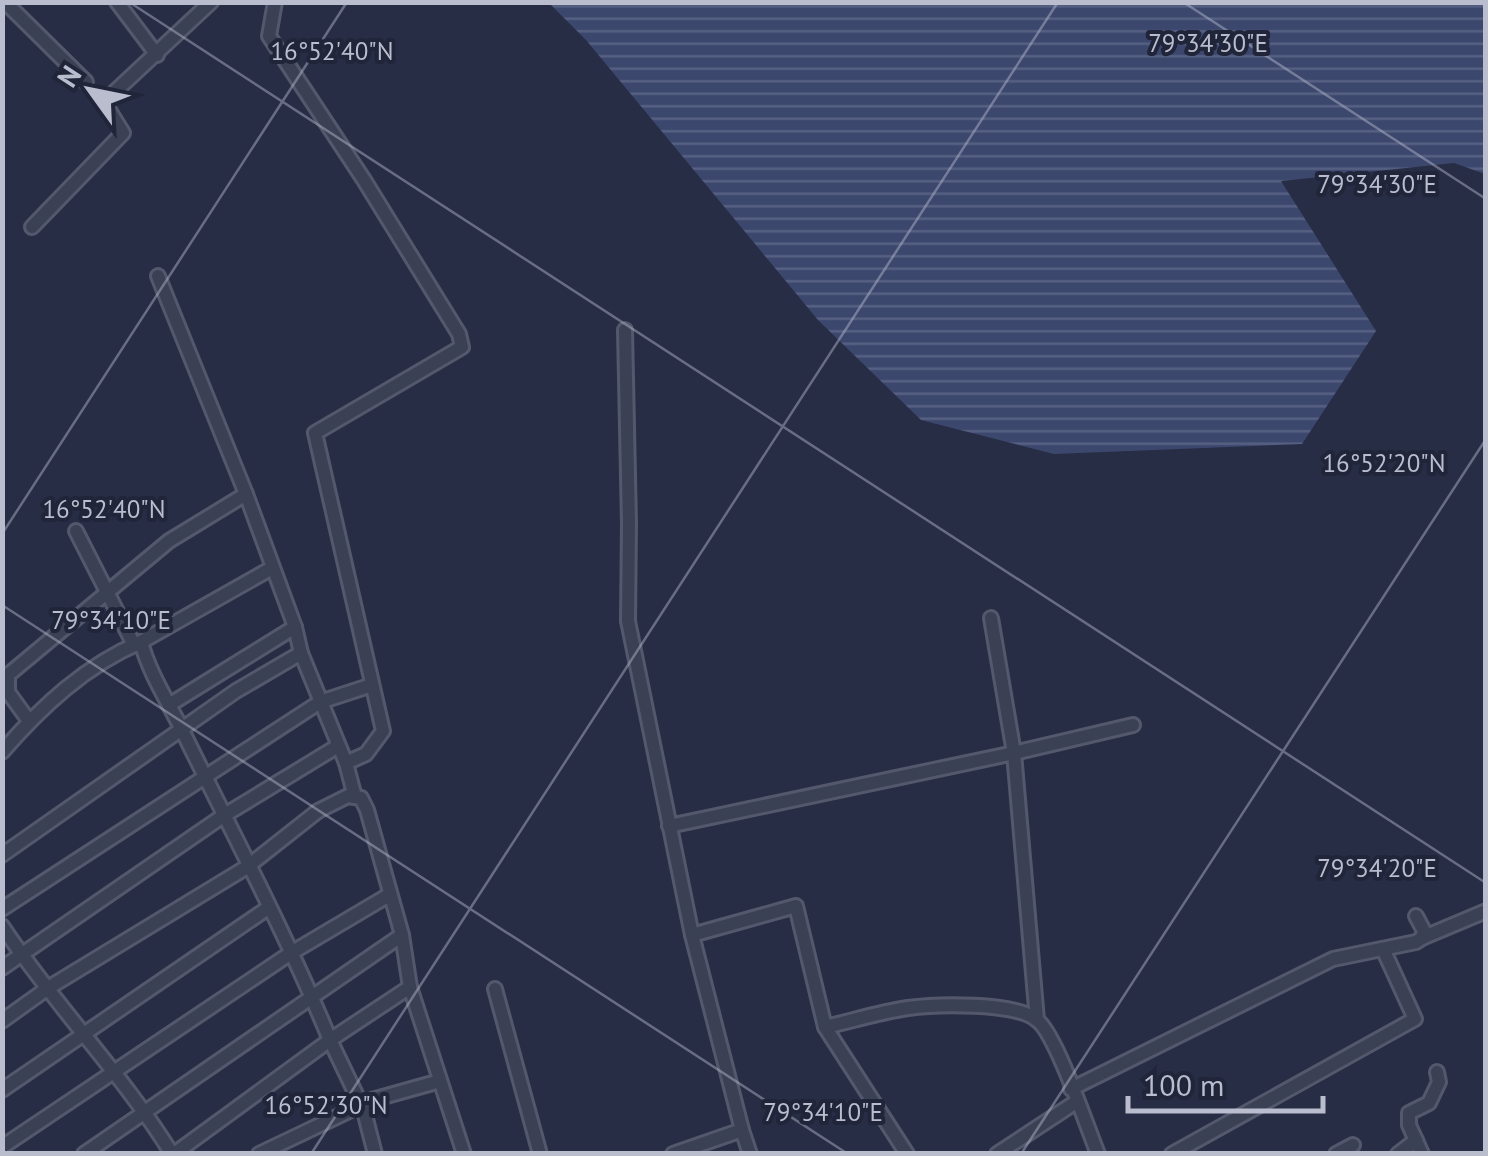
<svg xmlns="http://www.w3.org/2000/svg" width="1488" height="1156" font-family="'PT Sans',sans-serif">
<defs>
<pattern id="water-rules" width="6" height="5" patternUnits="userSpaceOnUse" patternTransform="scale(2.5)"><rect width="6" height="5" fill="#3c476e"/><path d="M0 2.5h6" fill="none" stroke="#566082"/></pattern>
</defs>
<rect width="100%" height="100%" fill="#272d45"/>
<!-- water -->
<path fill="url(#water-rules)" d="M549,3H1485V174L1454,163L1281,181L1376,331L1302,444L1054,454L921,420L818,320L586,40Z"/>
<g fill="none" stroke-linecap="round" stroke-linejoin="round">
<!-- street casing -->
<g stroke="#54586c" stroke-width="18">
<g id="street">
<path d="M5,2L86,82"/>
<path d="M117,2L157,55"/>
<path d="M275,2L269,36L364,180L459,334L462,347L315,433L383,731L366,754L346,763"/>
<path d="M32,227L123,133L105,104L106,100L211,2"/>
<path d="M158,276L246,494L295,627L301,653L346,763L355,797"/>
<path d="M625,330L629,524L628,621L692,935"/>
<path d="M76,531L134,645"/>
<path d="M991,618L1014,753L1037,1020"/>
<path d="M141,642L272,568"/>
<path d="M169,705L295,627"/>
<path d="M29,721L8,692V675L169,541L246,494"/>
<path d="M2,752C41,707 86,665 141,642C150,675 168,701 183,732C233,834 287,936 330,1040L410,987L464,1154"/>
<path d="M669,826L1014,753L1133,725"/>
<path d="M2,855L236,691L301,653"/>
<path d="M2,909L320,702L372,685"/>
<path d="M2,926C55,1006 122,1073 172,1154"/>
<path d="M1422,938L1486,911"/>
<path d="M2,968L223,816L338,746"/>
<path d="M495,989L540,1154"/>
<path d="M2,1021L48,988L247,867L318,811L348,796L361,798L367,810L402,935L410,987"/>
<path d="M825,1027L907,1154"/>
<path d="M1071,1089L1333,959L1416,942L1422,938L1424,931L1416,916"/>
<path d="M2,1090L268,908"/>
<path d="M742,1130L750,1154"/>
<path d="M2,1147L291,953L389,895"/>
<path d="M84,1154L402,935"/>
<path d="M174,1154L330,1040L364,1111L375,1154"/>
<path d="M259,1154L372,1100L440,1081"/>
<path d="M673,1154L742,1130L692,935L796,906L825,1027C852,1021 880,1012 908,1008C936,1004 1015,1002 1037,1020C1056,1034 1087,1127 1098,1154"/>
<path d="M997,1154L1076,1102"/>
<path d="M1172,1154L1415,1019L1383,949"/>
<path d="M1336,1154L1353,1145"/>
<path d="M1398,1154L1416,1140"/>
<path d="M1422,1154L1409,1125V1113L1429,1103L1439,1082L1437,1072"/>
</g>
</g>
<!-- street -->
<use href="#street" stroke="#3b4154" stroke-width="12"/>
</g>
<!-- ticks -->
<path fill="none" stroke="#b9bdce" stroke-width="2.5" stroke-opacity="0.45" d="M129,2L1486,883M1183,2L1486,199M2,534L347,2M2,605L848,1154M311,1154L1058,2M1021,1154L1486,439"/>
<g font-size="25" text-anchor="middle" fill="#b9bdce" stroke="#20253a" stroke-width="8" stroke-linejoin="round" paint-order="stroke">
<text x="1208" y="52">79°34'30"E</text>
<text x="332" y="60">16°52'40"N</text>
<text x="1377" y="193">79°34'30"E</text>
<text x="1384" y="472">16°52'20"N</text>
<text x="104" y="518">16°52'40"N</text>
<text x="111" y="629">79°34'10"E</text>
<text x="1377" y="877">79°34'20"E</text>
<text x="326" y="1114">16°52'30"N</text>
<text x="823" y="1121">79°34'10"E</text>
</g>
<!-- border -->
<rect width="1488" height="1156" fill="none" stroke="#b9bdce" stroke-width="10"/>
<!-- north arrow -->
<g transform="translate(90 90) rotate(303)" stroke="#20253a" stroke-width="8" paint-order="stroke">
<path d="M0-8L18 38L0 25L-18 38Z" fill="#b9bdce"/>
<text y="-15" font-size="28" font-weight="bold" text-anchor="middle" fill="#b9bdce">N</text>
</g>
<!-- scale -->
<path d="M1128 1096v15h195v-15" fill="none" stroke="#b9bdce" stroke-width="5"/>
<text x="1143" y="1096" font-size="30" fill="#b9bdce" stroke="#20253a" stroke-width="8" paint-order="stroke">100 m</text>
</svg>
